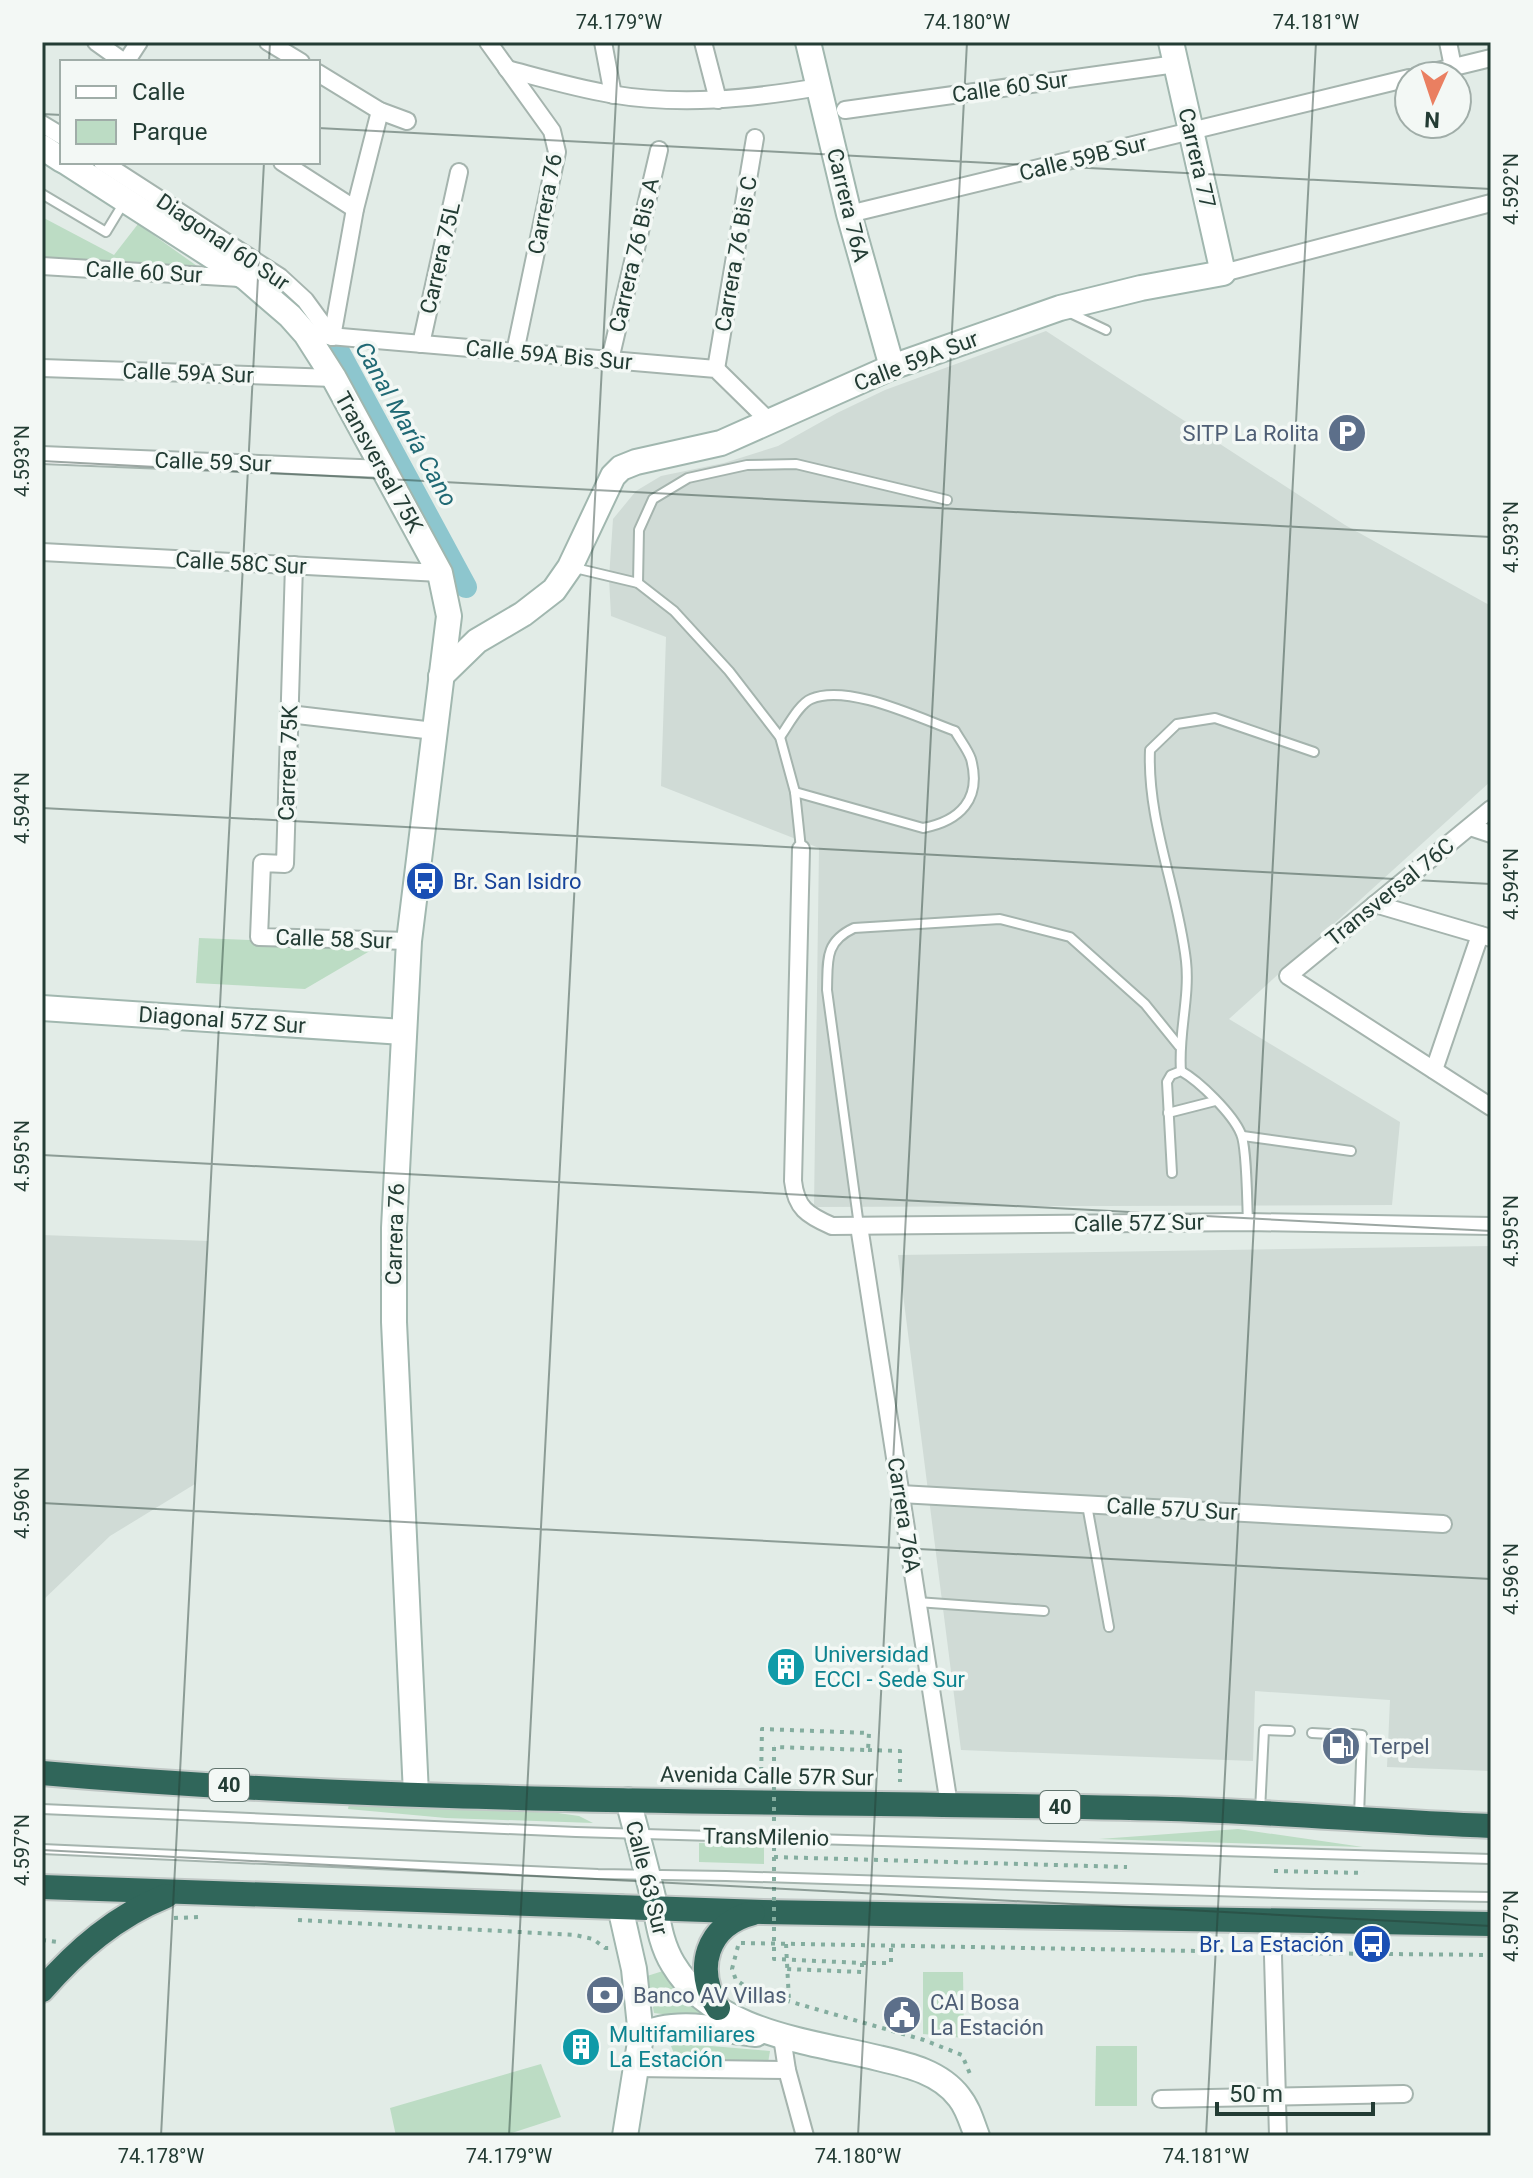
<svg xmlns="http://www.w3.org/2000/svg" width="1533" height="2178" font-family="Roboto,sans-serif">
<rect width="100%" height="100%" fill="#e2ece7"/>
<!-- built -->
<g fill="#d0dbd6">
<path d="M1046,331L1345,525L1491,606V781L1229,1019L1400,1122L1392,1205L814,1207L819,848L661,786L666,637L611,616L609,578L613,519L636,491L661,476L724,463L778,446L837,413L885,390Z"/>
<path d="M42,1235L208,1241L195,1484L110,1536L42,1601Z"/>
<path d="M1491,1246V1771L1387,1767L1390,1700L1255,1691L1253,1761L961,1750L898,1255Z"/>
</g>
<!-- green -->
<g fill="#bcdcc4">
<path d="M42,217L114,255L138,224L204,271L42,261Z"/>
<path d="M199,938L380,945L305,989L196,983Z"/>
<path d="M349,1804L558,1813L579,1816L593,1823L446,1818L348,1809Z"/>
<path d="M1238,1829L1363,1847L1099,1839Z"/>
<path d="M699,1843L764,1844V1864L699,1862Z"/>
<path d="M663,1971L675,1986L719,2021L654,2013L647,1976Z"/>
<path d="M923,1972H963L964,2038L923,2034Z"/>
<path d="M676,2043L770,2051L768,2063L675,2056L671,2046Z"/>
<path d="M1096,2046H1137V2106H1095Z"/>
<path d="M541,2064L561,2117L503,2136H396L390,2108Z"/>
</g>
<g fill="none" stroke-linecap="round" stroke-linejoin="round">
<!-- canal -->
<path stroke="#8dc6ce" stroke-width="22" d="M250,267L274,282L338,350L466,587"/>
<!-- lane casing -->
<g stroke="#a5b4ae" stroke-width="12">
<g id="lane">
<path d="M42,194L106,232L123,204"/>
<path d="M1068,312L1106,330"/>
<path d="M575,568L638,583L674,611L729,671L780,737L795,792L801,849"/>
<path d="M638,583L639,530L653,499L688,478L747,465L796,464L947,500"/>
<path d="M780,737C788,726 799,704 811,699C847,683 919,718 955,731C960,740 968,750 971,759C982,799 960,821 923,828L795,792"/>
<path d="M1181,1071C1178,1034 1190,998 1186,961C1178,890 1147,822 1150,750L1177,724L1215,718L1314,752"/>
<path d="M1168,1113L1215,1101"/>
<path d="M1243,1136L1351,1151"/>
<path d="M1172,1173L1167,1082L1171,1075L1181,1071C1199,1081 1233,1114 1241,1134C1247,1147 1247,1204 1248,1222"/>
<path d="M859,1226L827,990C828,961 824,942 854,928L1000,919L1070,937L1145,1004L1179,1046"/>
<path d="M1087,1505L1109,1627"/>
<path d="M917,1602L1044,1611"/>
<path d="M1312,1733L1330,1734"/>
<path d="M1352,1734L1362,1735L1359,1816"/>
<path d="M42,1809L576,1832L1491,1859"/>
<path d="M1260,1811L1264,1730L1290,1731"/>
<path d="M42,1849L598,1874L726,1876L1313,1894L1491,1897"/>
</g>
</g>
<!-- street casing -->
<g stroke="#a5b4ae" stroke-width="20">
<g id="street">
<path d="M96,42L124,62"/>
<path d="M268,42L301,62"/>
<path d="M488,42L552,131L557,152L515,352"/>
<path d="M603,42L613,95"/>
<path d="M703,42L718,100"/>
<path d="M1448,42L1453,67"/>
<path d="M126,62L139,42"/>
<path d="M507,69C541,78 575,88 610,94C680,106 750,99 819,87"/>
<path d="M318,73L380,111L407,121"/>
<path d="M1417,76L1491,58"/>
<path d="M845,110L1176,64"/>
<path d="M42,124L62,136"/>
<path d="M102,162L280,277L305,300L332,337"/>
<path d="M282,162L355,209"/>
<path d="M849,214L1409,78"/>
<path d="M42,266L240,278"/>
<path d="M1223,273L1491,203"/>
<path d="M306,334L716,369L770,422"/>
<path d="M332,337L355,209L380,111"/>
<path d="M421,344L459,172"/>
<path d="M610,360L659,150"/>
<path d="M42,368L334,378"/>
<path d="M716,369L755,138"/>
<path d="M42,455L384,469"/>
<path d="M42,552L440,573"/>
<path d="M294,565L285,864L262,863L259,937L409,941"/>
<path d="M289,714L434,731"/>
<path d="M1491,809L1288,976L1491,1107"/>
<path d="M1470,827L1491,834"/>
<path d="M801,849L793,1181C796,1208 807,1215 832,1226L1248,1222L1491,1226"/>
<path d="M1375,904L1491,938"/>
<path d="M1434,1070L1480,935"/>
<path d="M859,1226L949,1805"/>
<path d="M900,1494L1443,1524"/>
<path d="M1272,1920L1278,2136"/>
<path d="M782,2037L787,2070L805,2136"/>
<path d="M636,2068L787,2070"/>
<path d="M1161,2099L1404,2094"/>
</g>
</g>
<!-- secondary casing -->
<g stroke="#a1b7af" stroke-width="28">
<g id="secondary">
<path d="M808,42L849,214L892,367"/>
<path d="M42,147L62,160"/>
<path d="M66,162L246,278L290,316L306,334L334,378L440,573L449,616L409,941L394,1228V1322L416,1794"/>
<path d="M441,676L477,641L523,614L554,590L570,567L613,476L621,468L636,462L721,443L892,367L1060,308L1141,288L1223,273L1171,42"/>
<path d="M42,1008L403,1032"/>
<path d="M628,1800C637,1835 647,1870 655,1906C659,1927 662,1946 673,1964C714,2033 808,2041 878,2058C908,2065 940,2072 959,2097C968,2108 972,2123 977,2136"/>
<path d="M620,1907L634,1969L641,2036L625,2136"/>
<path d="M641,2036C674,2018 720,2030 756,2034"/>
</g>
</g>
<!-- highway casing -->
<g stroke="#c1c8c6" stroke-width="28">
<g id="highway">
<path d="M42,1773C417,1806 795,1800 1171,1809C1278,1812 1384,1822 1491,1826"/>
<path d="M42,1887L763,1912L1491,1924"/>
<path d="M42,1990C77,1950 116,1916 166,1896"/>
<path d="M718,2008C694,1969 706,1925 753,1913"/>
</g>
</g>
<!-- path -->
<g stroke="#84ad9f" stroke-width="4" stroke-dasharray="4 6" stroke-linecap="butt">
<path d="M868,1750L900,1751V1782"/>
<path d="M761,1781L762,1729L869,1733L868,1750L774,1747"/>
<path d="M774,1857L1127,1867"/>
<path d="M1274,1871L1364,1873"/>
<path d="M174,1918L201,1917"/>
<path d="M298,1920L575,1935L593,1939L605,1948H609"/>
<path d="M42,1940L57,1942"/>
<path d="M741,1943L1257,1952"/>
<path d="M786,1944L789,2001"/>
<path d="M738,1946L732,1969L736,1980L753,1991L924,2040L962,2055L970,2074"/>
<path d="M1289,1953L1491,1955"/>
<path d="M862,1963H891V1946"/>
</g>
<!-- lane -->
<use href="#lane" stroke="#fff" stroke-width="8"/>
<!-- street -->
<use href="#street" stroke="#fff" stroke-width="16"/>
<!-- secondary -->
<use href="#secondary" stroke="#fff" stroke-width="24"/>
<!-- highway -->
<use href="#highway" stroke="#30665a" stroke-width="24"/>
<!-- path-bridge -->
<path stroke="#84ad9f" stroke-width="4" stroke-dasharray="4 6" stroke-linecap="butt" d="M774,1747V1959L862,1963V1972L787,1969"/>
</g>
<!-- ticks -->
<path fill="none" stroke="#233c34" stroke-width="2" stroke-opacity="0.45" d="M269,62L270,42M42,114L62,115M318,128L1491,189M42,461L1491,537M42,808L1491,884M42,1155L1491,1231M42,1503L1491,1579M42,1850L1491,1926M161,2136L264,162M509,2136L619,42M858,2136L967,42M1206,2136L1316,42"/>
<!-- icons -->
<defs>
<g id="parking-disc" transform="scale(2)"><circle r="9.5" fill="#5c6f8a" stroke="#f3f8f5"/><path d="M-3.5-5.5H1a3.5 3.5 0 0 1 0 7H-1V5.5H-3.5ZM-1-3.4V-.6H.8a1.4 1.4 0 0 0 0-2.8Z" fill="#fff"/></g>
<g id="bus-disc" transform="scale(2)"><circle r="9.5" fill="#1a4fb4" stroke="#f3f8f5"/><path d="M-5-6H5V4H4V6H2V4H-2V6H-4V4H-5ZM-3.5-4V0h7V-4ZM-3.5 1.2v1.5H-2V1.2ZM2 1.2v1.5H3.5V1.2Z" fill="#fff"/></g>
<g id="building-disc" transform="scale(2)"><circle r="9.5" fill="#0f9aa8" stroke="#f3f8f5"/><path d="M-4-6H4V6H1V3H-1V6H-4ZM-2.5-4.3h1.7v1.8h-1.7ZM.8-4.3h1.7v1.8H.8ZM-2.5-1h1.7V.8h-1.7ZM.8-1h1.7V.8H.8Z" fill="#fff"/></g>
<g id="fuel-disc" transform="scale(2)"><circle r="9.5" fill="#5c6f8a" stroke="#f3f8f5"/><path d="M-5.5-6h7V0h2V4h1.3V-2.5L3-4.5l.8-.8L6-3V5H2.5V1h-1V6h-7ZM-4.2-4.7v3.2H.2V-4.7Z" fill="#fff"/></g>
<g id="bank-disc" transform="scale(2)"><circle r="9.5" fill="#5c6f8a" stroke="#f3f8f5"/><path d="M-6-4H6V4H-6ZM0-2.3a2.3 2.3 0 1 0 0 4.6a2.3 2.3 0 1 0 0-4.6Z" fill="#fff"/></g>
<g id="civic-disc" transform="scale(2)"><circle r="9.5" fill="#5c6f8a" stroke="#f3f8f5"/><path d="M-.6-6.5H3V-4.5H.6V-3L4-1V1h2V6H-6V1h2V-1L-.6-3ZM-1.2 2.5V6h2.4V2.5Z" fill="#fff"/></g>
</defs>
<g fill-rule="evenodd">
<use href="#parking-disc" x="1347" y="433"/>
<use href="#bus-disc" x="425" y="881"/>
<use href="#building-disc" x="786" y="1667"/>
<use href="#fuel-disc" x="1341" y="1746"/>
<use href="#bus-disc" x="1372" y="1944"/>
<use href="#bank-disc" x="605" y="1995"/>
<use href="#civic-disc" x="902" y="2015"/>
<use href="#building-disc" x="581" y="2047"/>
</g>
<g text-anchor="middle" dominant-baseline="central" stroke-width="7" stroke-linejoin="round" paint-order="stroke">
<!-- shield labels -->
<g fill="#f3f8f5" stroke="#61746e" stroke-width="2">
<rect x="209" y="1769" width="40" height="32" rx="6"/>
<rect x="1040" y="1791" width="40" height="32" rx="6"/>
</g>
<g font-size="20" font-weight="bold" fill="#233c34">
<text x="229" y="1785">40</text>
<text x="1060" y="1807">40</text>
</g>
<!-- street labels -->
<g font-size="22" fill="#233c34" stroke="#f3f8f5">
<text transform="translate(1010 87) rotate(-8)">Calle 60 Sur</text>
<text transform="translate(1083 158) rotate(-14)">Calle 59B Sur</text>
<text transform="translate(1197 158) rotate(77)">Carrera 77</text>
<text transform="translate(545 204) rotate(-79)">Carrera 76</text>
<text transform="translate(848 205) rotate(76)">Carrera 76A</text>
<text transform="translate(223 242) rotate(34)">Diagonal 60 Sur</text>
<text transform="translate(736 254) rotate(-80)">Carrera 76 Bis C</text>
<text transform="translate(634 255) rotate(-77)">Carrera 76 Bis A</text>
<text transform="translate(440 258) rotate(-77)">Carrera 75L</text>
<text transform="translate(144 272) rotate(3)">Calle 60 Sur</text>
<text transform="translate(549 355) rotate(5)">Calle 59A Bis Sur</text>
<text transform="translate(916 361) rotate(-21)">Calle 59A Sur</text>
<text transform="translate(188 373) rotate(2)">Calle 59A Sur</text>
<text transform="translate(213 462) rotate(2)">Calle 59 Sur</text>
<text transform="translate(379 462) rotate(61)">Transversal 75K</text>
<text transform="translate(241 563) rotate(3)">Calle 58C Sur</text>
<text transform="translate(288 763) rotate(-88)">Carrera 75K</text>
<text transform="translate(1390 892) rotate(-39)">Transversal 76C</text>
<text transform="translate(334 939) rotate(2)">Calle 58 Sur</text>
<text transform="translate(222 1020) rotate(4)">Diagonal 57Z Sur</text>
<text transform="translate(1139 1223) rotate(-1)">Calle 57Z Sur</text>
<text transform="translate(395 1234) rotate(-88)">Carrera 76</text>
<text transform="translate(1172 1509) rotate(3)">Calle 57U Sur</text>
<text transform="translate(904 1515) rotate(81)">Carrera 76A</text>
<text transform="translate(767 1776) rotate(1)">Avenida Calle 57R Sur</text>
<text transform="translate(766 1837) rotate(1)">TransMilenio</text>
<text transform="translate(647 1878) rotate(76)">Calle 63 Sur</text>
</g>
<!-- service labels -->
<g font-size="22" fill="#4e5e75" stroke="#f3f8f5" text-anchor="start">
<text x="1319" y="433" text-anchor="end">SITP La Rolita</text>
<text x="1369" y="1746">Terpel</text>
<text x="633" y="1995">Banco AV Villas</text>
<text x="930" y="2002">CAI Bosa<tspan x="930" dy="25">La Estación</tspan></text>
</g>
<!-- transit labels -->
<g font-size="22" fill="#164399" stroke="#f3f8f5" text-anchor="start">
<text x="453" y="881">Br. San Isidro</text>
<text x="1344" y="1944" text-anchor="end">Br. La Estación</text>
</g>
<!-- culture labels -->
<g font-size="22" fill="#0d838f" stroke="#f3f8f5" text-anchor="start">
<text x="814" y="1654">Universidad<tspan x="814" dy="25">ECCI - Sede Sur</tspan></text>
<text x="609" y="2034">Multifamiliares<tspan x="609" dy="25">La Estación</tspan></text>
</g>
<!-- water labels -->
<g font-size="24" font-style="italic" fill="#206974" stroke="#f3f8f5">
<text transform="translate(406 424) rotate(61)">Canal María Cano</text>
</g>
</g>
<!-- border -->
<rect width="1533" height="2178" fill="none" stroke="#f3f8f5" stroke-width="88"/>
<!-- legend -->
<rect x="60" y="60" width="260" height="104" fill="#f3f8f5" stroke="#a0ada8" stroke-width="2"/>
<rect x="76" y="86" width="40" height="12" fill="#ffffff" stroke="#a0ada8" stroke-width="2"/>
<text x="132" y="100" font-size="24" fill="#233c34">Calle</text>
<rect x="76" y="120" width="40" height="24" fill="#bcdcc4" stroke="#a0ada8" stroke-width="2"/>
<text x="132" y="140" font-size="24" fill="#233c34">Parque</text>
<!-- north arrow -->
<g transform="translate(1433 100) rotate(183)"><circle r="38" fill="#f3f8f5" stroke="#a0ada8" stroke-width="2"/>
<path d="M0-6L14 30L0 20L-14 30Z" fill="#ea7f61"/>
<text y="-12" font-size="22" font-weight="bold" text-anchor="middle" fill="#233c34">N</text>
</g>
<!-- scale -->
<path d="M1217 2102v12h156v-12" fill="none" stroke="#233c34" stroke-width="4"/>
<text x="1229" y="2102" font-size="24" fill="#233c34" stroke="#f3f8f5" stroke-width="6" paint-order="stroke">50 m</text>
<rect x="44" y="44" width="1445" height="2090" fill="none" stroke="#233c34" stroke-width="3"/>
<g font-size="20" text-anchor="middle" fill="#233c34">
<text x="619" y="29">74.179°W</text>
<text x="967" y="29">74.180°W</text>
<text x="1316" y="29">74.181°W</text>
<text transform="translate(1511 189) rotate(-90)" y="7">4.592°N</text>
<text transform="translate(22 461) rotate(-90)" y="7">4.593°N</text>
<text transform="translate(1511 537) rotate(-90)" y="7">4.593°N</text>
<text transform="translate(22 808) rotate(-90)" y="7">4.594°N</text>
<text transform="translate(1511 884) rotate(-90)" y="7">4.594°N</text>
<text transform="translate(22 1156) rotate(-90)" y="7">4.595°N</text>
<text transform="translate(1511 1231) rotate(-90)" y="7">4.595°N</text>
<text transform="translate(22 1503) rotate(-90)" y="7">4.596°N</text>
<text transform="translate(1511 1579) rotate(-90)" y="7">4.596°N</text>
<text transform="translate(22 1850) rotate(-90)" y="7">4.597°N</text>
<text transform="translate(1511 1926) rotate(-90)" y="7">4.597°N</text>
<text x="161" y="2163">74.178°W</text>
<text x="509" y="2163">74.179°W</text>
<text x="858" y="2163">74.180°W</text>
<text x="1206" y="2163">74.181°W</text>
</g>
</svg>
